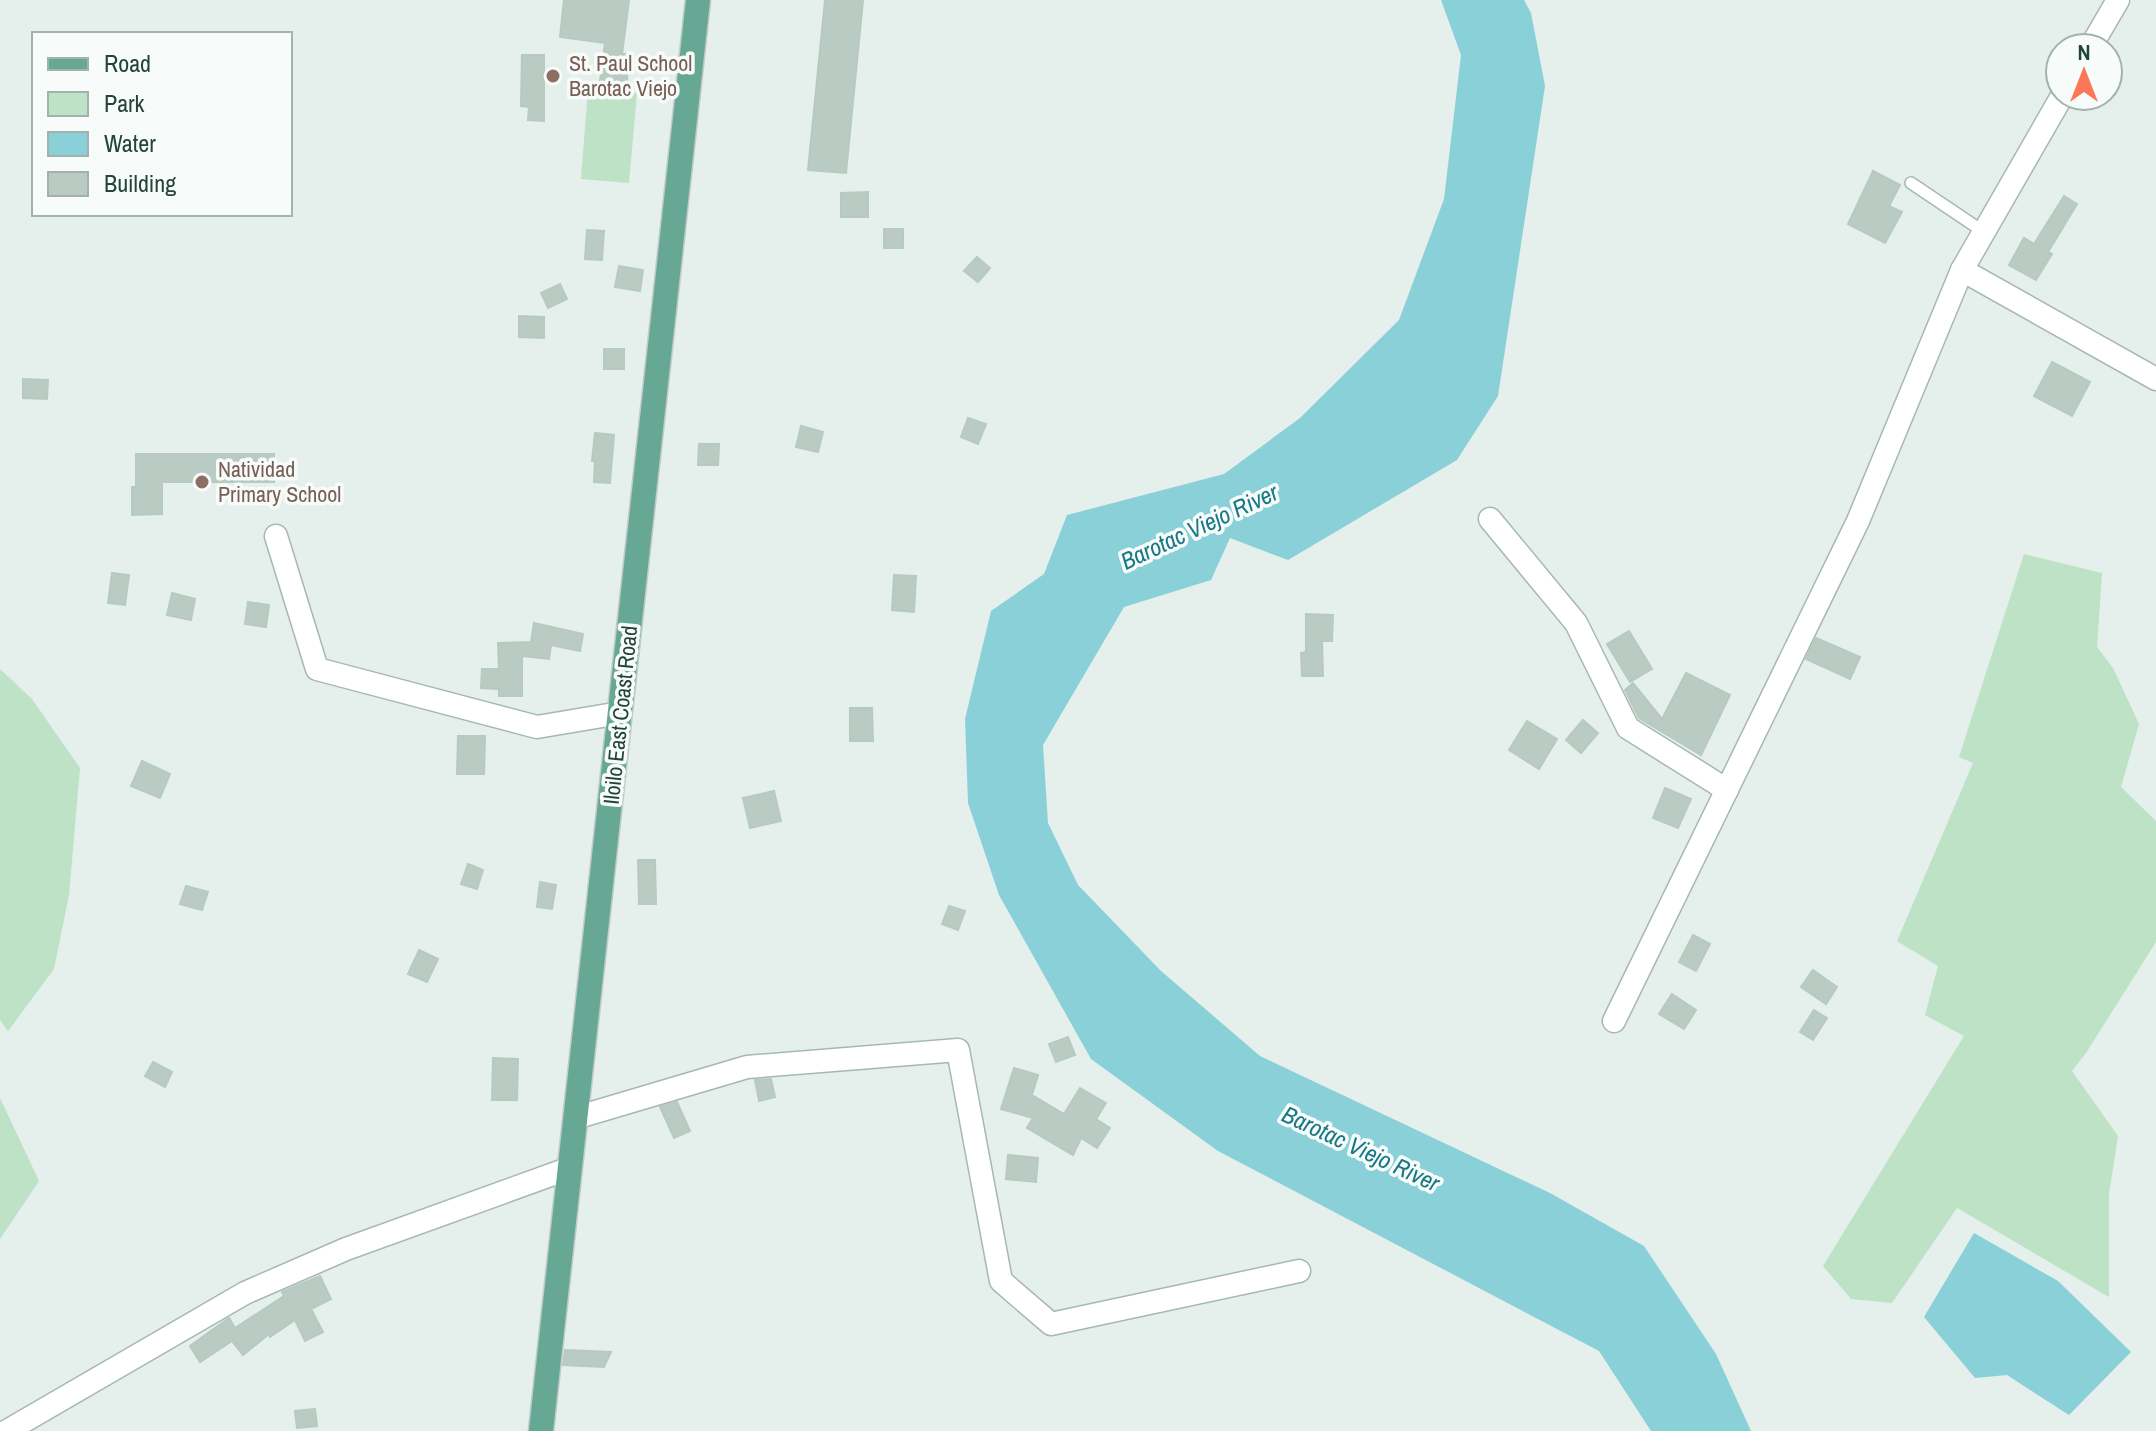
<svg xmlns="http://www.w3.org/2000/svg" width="2156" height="1431" font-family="'Archivo Narrow',sans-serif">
<rect width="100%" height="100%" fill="#e5efeb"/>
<!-- green -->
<g fill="#bde2c5">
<path d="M588,89L637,93L629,183L581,179Z"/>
<path d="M2024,554L2102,573L2097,647L2113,668L2139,724L2121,787L2156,821V942L2086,1053L2072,1071L2118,1136L2109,1194V1297L1957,1208L1892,1303L1851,1299L1823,1266L1964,1036L1925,1015L1938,966L1897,941L1973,763L1959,757Z"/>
<path d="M0,669L32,699L80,768L69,895L54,969L8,1031L0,1020Z"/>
<path d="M0,1098L39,1181L0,1239Z"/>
</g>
<!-- water -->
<g fill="#8ad0d8">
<path d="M1441,0H1524L1531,13L1545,86L1498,396L1457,460L1288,560L1230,538L1211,580L1124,607L1043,745L1048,823L1078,885L1161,971L1260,1056L1550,1193L1644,1246L1716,1354L1751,1431H1651L1599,1351L1218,1151L1091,1059L999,895L968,803L965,719L991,611L1044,574L1067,515L1224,474L1300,418L1399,320L1444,199L1461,55Z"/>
<path d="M1974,1233L2058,1281L2131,1352L2069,1415L2007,1375L1975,1378L1924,1317Z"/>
</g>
<!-- building -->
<g fill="#bacbc3" stroke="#b7cac1" stroke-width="2">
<path d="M564,0H629L622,54H628L627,82L600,81L605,43L560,37Z"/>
<path d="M825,0H863L846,173L808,170Z"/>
<path d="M522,55H544V121L528,120L529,107L521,106Z"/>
<path d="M1873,171L1900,185L1889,206L1902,212L1885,243L1848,224Z"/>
<path d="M868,192V217H841V193Z"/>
<path d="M2064,196L2077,204L2048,252L2052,254L2036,280L2009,265L2024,238L2034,244Z"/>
<rect x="884" y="229" width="19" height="19"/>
<path d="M587,230L604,231L602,260L585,259Z"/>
<path d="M977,257L990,268L978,282L964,271Z"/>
<path d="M619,266L643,270L640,291L615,287Z"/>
<path d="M560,284L567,299L548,308L541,293Z"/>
<path d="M519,316L544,317V338L519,337Z"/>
<rect x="604" y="349" width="20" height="20"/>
<path d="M2052,362L2090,382L2072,416L2034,396Z"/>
<path d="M23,379L48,380L47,399L23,398Z"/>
<path d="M968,418L986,424L978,444L961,437Z"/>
<path d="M801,426L823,432L818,452L796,447Z"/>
<path d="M595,433L614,435L610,483L594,482L595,461H592Z"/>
<path d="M699,444H719L718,465H698Z"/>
<path d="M136,454H274V482H162V514L132,515V487H136Z"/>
<path d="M112,573L129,575L125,605L108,603Z"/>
<path d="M894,575L916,576L914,612L892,610Z"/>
<path d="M172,593L195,599L191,620L167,615Z"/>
<path d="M248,602L269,605L266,627L245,624Z"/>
<path d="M1306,614L1333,615L1332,641H1322L1323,676H1302L1301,653L1306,652Z"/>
<path d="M534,623L583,634L580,651L551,645L549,659L522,656V696H499V689L481,688L482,669H499L498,643L531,642Z"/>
<path d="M1629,631L1652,669L1630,682L1607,644Z"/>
<path d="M1816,638L1860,657L1850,679L1806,659Z"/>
<path d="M1686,673L1730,695L1701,755L1639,718L1625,690L1633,683L1662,719Z"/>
<path d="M850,708H872L873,741H850Z"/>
<path d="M1583,720L1598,733L1581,753L1566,740Z"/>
<path d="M1527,721L1557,739L1539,769L1509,750Z"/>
<path d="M458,736H485L484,774H457Z"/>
<path d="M142,761L170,774L160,798L131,786Z"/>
<path d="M1665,788L1691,799L1678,828L1653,818Z"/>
<path d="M774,791L781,821L750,828L743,798Z"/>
<path d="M638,860H655L656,904H639Z"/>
<path d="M468,864L483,870L477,889L461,884Z"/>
<path d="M540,882L556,885L552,909L537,907Z"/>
<path d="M186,886L208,892L202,910L180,904Z"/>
<path d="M949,906L965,911L958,930L942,924Z"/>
<path d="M1693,935L1710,944L1696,971L1679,962Z"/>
<path d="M419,950L438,959L427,982L408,974Z"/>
<path d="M1813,970L1837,987L1826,1004L1801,987Z"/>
<path d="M1672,994L1696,1010L1684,1029L1659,1014Z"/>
<path d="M1814,1010L1827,1018L1813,1040L1800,1032Z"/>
<path d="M1068,1037L1075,1055L1056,1062L1049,1044Z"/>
<path d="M493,1058L518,1059L517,1100H492Z"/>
<path d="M153,1062L172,1072L165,1087L145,1076Z"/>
<path d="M1014,1068L1038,1075L1032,1095L1064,1114L1080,1088L1106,1103L1096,1119L1110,1128L1097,1148L1081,1138L1073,1155L1027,1128L1033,1118L1001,1109Z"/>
<path d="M771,1079L775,1097L759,1101L755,1080Z"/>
<path d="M677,1102L690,1131L674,1138L660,1107Z"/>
<path d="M1008,1155L1038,1158L1036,1182L1006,1179Z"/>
<path d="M320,1276L331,1299L311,1309L323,1332L305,1341L295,1320L270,1337L269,1334L243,1355L232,1341L200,1362L190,1346L229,1318L235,1328L284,1296L282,1292Z"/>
<path d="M565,1350L611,1352L604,1367L563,1365Z"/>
<path d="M315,1409L317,1426L297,1428L295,1411Z"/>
</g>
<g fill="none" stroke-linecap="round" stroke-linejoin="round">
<!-- service casing -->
<g stroke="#a7b8b2" stroke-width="14">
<path id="service" d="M1911,183L1984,232"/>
</g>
<!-- minor casing -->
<g stroke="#a7b8b2" stroke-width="25">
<g id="minor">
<path d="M2090,48L2118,0"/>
<path d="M1962,270L2156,379"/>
<path d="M1490,519L1576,623L1628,728L1727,790"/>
<path d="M276,536L317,669L537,727L620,713"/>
<path d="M1614,1021L1858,521L1962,270L2062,96"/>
<path d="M575,1118L747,1067L958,1050L1001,1281L1051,1324L1299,1271"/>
<path d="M7,1431L245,1293L346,1249L570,1168"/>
</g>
</g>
<!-- primary casing -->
<g stroke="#c1cbc8" stroke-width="27">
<path id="primary" d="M541,1431L698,0"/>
</g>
<!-- service -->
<use href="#service" stroke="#fff" stroke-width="11"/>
<!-- minor -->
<use href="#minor" stroke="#fff" stroke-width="22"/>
<!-- primary -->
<use href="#primary" stroke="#67a894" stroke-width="24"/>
</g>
<!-- markers -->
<g fill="#8d6e63" stroke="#f7fbf9" stroke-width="3">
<circle cx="553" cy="76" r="8"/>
<circle cx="202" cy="482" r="8"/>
</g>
<g text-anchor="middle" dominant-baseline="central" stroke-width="7" stroke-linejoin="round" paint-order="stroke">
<!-- education labels -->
<g font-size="22" fill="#785e54" stroke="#f7fbf9" text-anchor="start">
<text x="569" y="63">St. Paul School<tspan x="569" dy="25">Barotac Viejo</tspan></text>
<text x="218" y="469">Natividad<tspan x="218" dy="25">Primary School</tspan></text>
</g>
<!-- street labels -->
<g font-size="22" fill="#224439" stroke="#f7fbf9">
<text transform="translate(620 715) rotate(-84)">Iloilo East Coast Road</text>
</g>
<!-- water labels -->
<g font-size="24" font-style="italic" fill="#177985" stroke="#f7fbf9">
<text transform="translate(1199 526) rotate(-25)">Barotac Viejo River</text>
<text transform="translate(1361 1148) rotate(25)">Barotac Viejo River</text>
</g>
</g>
<!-- legend -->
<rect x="32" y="32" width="260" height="184" fill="#f7fbf9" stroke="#a2b2ac" stroke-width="2"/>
<rect x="48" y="58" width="40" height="12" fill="#67a894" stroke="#a2b2ac" stroke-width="2"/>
<text x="104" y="72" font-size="24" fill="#224439">Road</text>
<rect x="48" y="92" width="40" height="24" fill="#bde2c5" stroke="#a2b2ac" stroke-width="2"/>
<text x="104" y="112" font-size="24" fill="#224439">Park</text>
<rect x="48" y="132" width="40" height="24" fill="#8ad0d8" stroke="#a2b2ac" stroke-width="2"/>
<text x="104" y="152" font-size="24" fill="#224439">Water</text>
<rect x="48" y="172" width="40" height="24" fill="#bacbc3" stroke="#a2b2ac" stroke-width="2"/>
<text x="104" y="192" font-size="24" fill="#224439">Building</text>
<!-- north arrow -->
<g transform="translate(2084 72)"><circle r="38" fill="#f7fbf9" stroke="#a2b2ac" stroke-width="2"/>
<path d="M0-6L14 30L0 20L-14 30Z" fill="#fc7757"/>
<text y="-12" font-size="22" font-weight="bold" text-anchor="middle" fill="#224439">N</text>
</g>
</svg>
